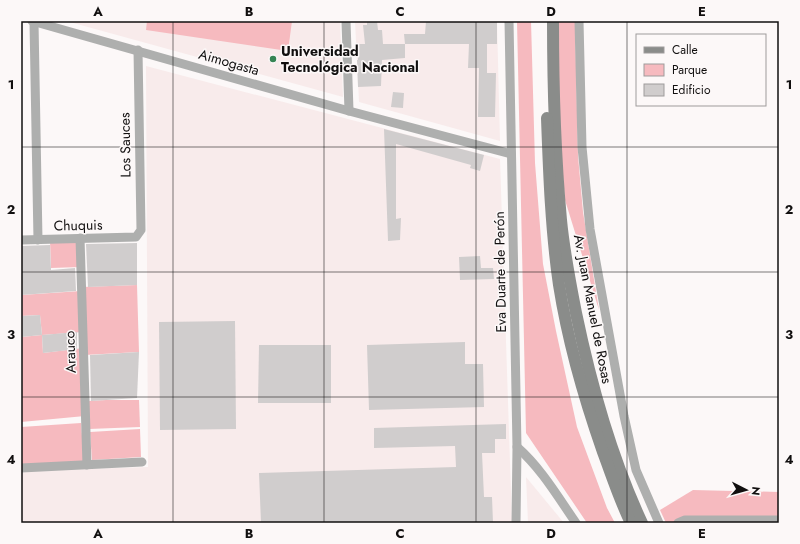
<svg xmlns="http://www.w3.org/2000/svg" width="800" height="544" font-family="Jost,sans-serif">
<rect width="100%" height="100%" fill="#fcf8f8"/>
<!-- built -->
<g fill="#f8ebeb">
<path d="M66,21H340L343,97Z"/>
<path d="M355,21H497L500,141L359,102Z"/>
<path d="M146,66L500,159L512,523H21V471L148,467Z"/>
<path d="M526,477L564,523H528Z"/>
</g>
<!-- green -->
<g fill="#f6babf">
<path d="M147,21H292L288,51L146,30Z"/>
<path d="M517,21H531L535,163L543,264L556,331L577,427L607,508L615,523H587L526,433Z"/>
<path d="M558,21H575L578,156L583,212L599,310L565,200L558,119Z"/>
<path d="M80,238L81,267L51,268L50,240Z"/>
<path d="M137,285L139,352L84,355L85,416L21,422V337L42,335L40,315L21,316V295L81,291L83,332L42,335L43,353L83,348L82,287Z"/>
<path d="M106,400H139L140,427L89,429V401Z"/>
<path d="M81,423L84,461L21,465V427Z"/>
<path d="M140,429L141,457L92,460L90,432Z"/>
<path d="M693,490L779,492V523H666L660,510Z"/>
</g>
<!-- building -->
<g fill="#d0cdcd">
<path d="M367,21H377L378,30H382L383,44H405V58L382,60L381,86L358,87L357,60H358V44H365L363,25H367Z"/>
<path d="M426,21H497V44H487V73H496L495,117H478L479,68H468L469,44H405L404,34H425Z"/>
<path d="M393,92L404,93L403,108L391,107Z"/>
<path d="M384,129L484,155L480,171L470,168L471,165L396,144V219L401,218L400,240L388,241Z"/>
<path d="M137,243V285L88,287L86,244Z"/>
<path d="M50,245L51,270L75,268L76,291L21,295V246Z"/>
<path d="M480,256L481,268H493L494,279L460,280L459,257Z"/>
<path d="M40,315L42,335L21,337V316Z"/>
<path d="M235,321L236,429L160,430L159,322Z"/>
<path d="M77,332V349L43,353L42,335Z"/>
<path d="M465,342V364H483L484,407L369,410L367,345Z"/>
<path d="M259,345H331V403H258Z"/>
<path d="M139,352L137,398L91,401L90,355Z"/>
<path d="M506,424V439H495V453H482L484,497H492L493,523H261L259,473L456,467L455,446L374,448V428Z"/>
</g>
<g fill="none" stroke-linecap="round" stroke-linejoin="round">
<!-- street -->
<g stroke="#aeafae" stroke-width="9">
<path d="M32,21L349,111L511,154"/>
<path d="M346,21L349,111"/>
<path d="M509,21L517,447L516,523"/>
<path d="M579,21L582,147L590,229L624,416L636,470L659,523"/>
<path d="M34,22L38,240"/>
<path d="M80,238L87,465"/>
<path d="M21,240L136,237L141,230L138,50"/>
<path d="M517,447C541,468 558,497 576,523"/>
<path d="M21,468L142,462"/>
<path d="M678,523L685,520H779"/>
</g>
<!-- secondary -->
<g stroke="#8a8c8a" stroke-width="12">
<path d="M553,21C553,87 555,154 561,220C564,252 570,282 576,313C591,385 611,457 642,523"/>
<path d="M547,118C549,173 551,230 559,285C568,342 584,398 603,452C612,476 620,501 631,523"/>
</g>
</g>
<!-- grid -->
<path fill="none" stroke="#110f0f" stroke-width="1" stroke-opacity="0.55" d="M173,21V523M324,21V523M476,21V523M627,21V523M21,147H779M21,272H779M21,397H779"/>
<!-- markers -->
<circle fill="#368454" stroke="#fcf8f8" stroke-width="1.5" cx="273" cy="59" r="4"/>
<g text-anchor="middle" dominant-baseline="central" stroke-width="3" stroke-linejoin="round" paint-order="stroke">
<!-- poi labels -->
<g font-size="14" font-weight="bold" fill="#110f0f" stroke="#fcf8f8" text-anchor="start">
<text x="281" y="51">Universidad<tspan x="281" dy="16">Tecnológica Nacional</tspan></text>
</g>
<!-- street labels -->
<g font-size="14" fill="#110f0f" stroke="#fcf8f8">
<text transform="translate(229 62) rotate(16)">Aimogasta</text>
<text transform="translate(125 145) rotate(-91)">Los Sauces</text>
<text transform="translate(78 225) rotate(-1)">Chuquis</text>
<text transform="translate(500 272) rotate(-91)">Eva Duarte de Perón</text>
<text transform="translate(593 309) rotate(79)">Av. Juan Manuel de Rosas</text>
<text transform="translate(70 352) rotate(-92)">Arauco</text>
</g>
</g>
<!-- border -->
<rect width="800" height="544" fill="none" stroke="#fcf8f8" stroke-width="44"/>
<!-- legend -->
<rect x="636" y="34" width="130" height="72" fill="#fcf8f8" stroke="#9e9b9b"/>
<rect x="644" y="47" width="20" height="6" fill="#8a8c8a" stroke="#9e9b9b"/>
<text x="672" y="54" font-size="12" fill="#110f0f">Calle</text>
<rect x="644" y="64" width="20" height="12" fill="#f6babf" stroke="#9e9b9b"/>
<text x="672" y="74" font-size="12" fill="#110f0f">Parque</text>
<rect x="644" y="84" width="20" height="12" fill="#d0cdcd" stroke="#9e9b9b"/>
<text x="672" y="94" font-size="12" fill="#110f0f">Edificio</text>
<!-- north arrow -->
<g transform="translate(746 490) rotate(96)" stroke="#fcf8f8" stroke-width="3" paint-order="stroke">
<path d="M0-3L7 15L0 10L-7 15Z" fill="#110f0f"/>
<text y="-6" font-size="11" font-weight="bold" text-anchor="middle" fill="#110f0f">N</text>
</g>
<rect x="22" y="22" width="756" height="500" fill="none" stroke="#110f0f" stroke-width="1.5"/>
<g font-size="13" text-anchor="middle" font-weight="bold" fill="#110f0f">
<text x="98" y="16">A</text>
<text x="249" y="16">B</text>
<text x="400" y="16">C</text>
<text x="551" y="16">D</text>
<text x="702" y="16">E</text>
<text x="11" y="89">1</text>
<text x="789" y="89">1</text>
<text x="11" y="214">2</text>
<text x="789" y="214">2</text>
<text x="11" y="339">3</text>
<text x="789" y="339">3</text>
<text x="11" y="464">4</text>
<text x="789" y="464">4</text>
<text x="98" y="538">A</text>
<text x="249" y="538">B</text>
<text x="400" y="538">C</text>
<text x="551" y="538">D</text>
<text x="702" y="538">E</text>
</g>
</svg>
